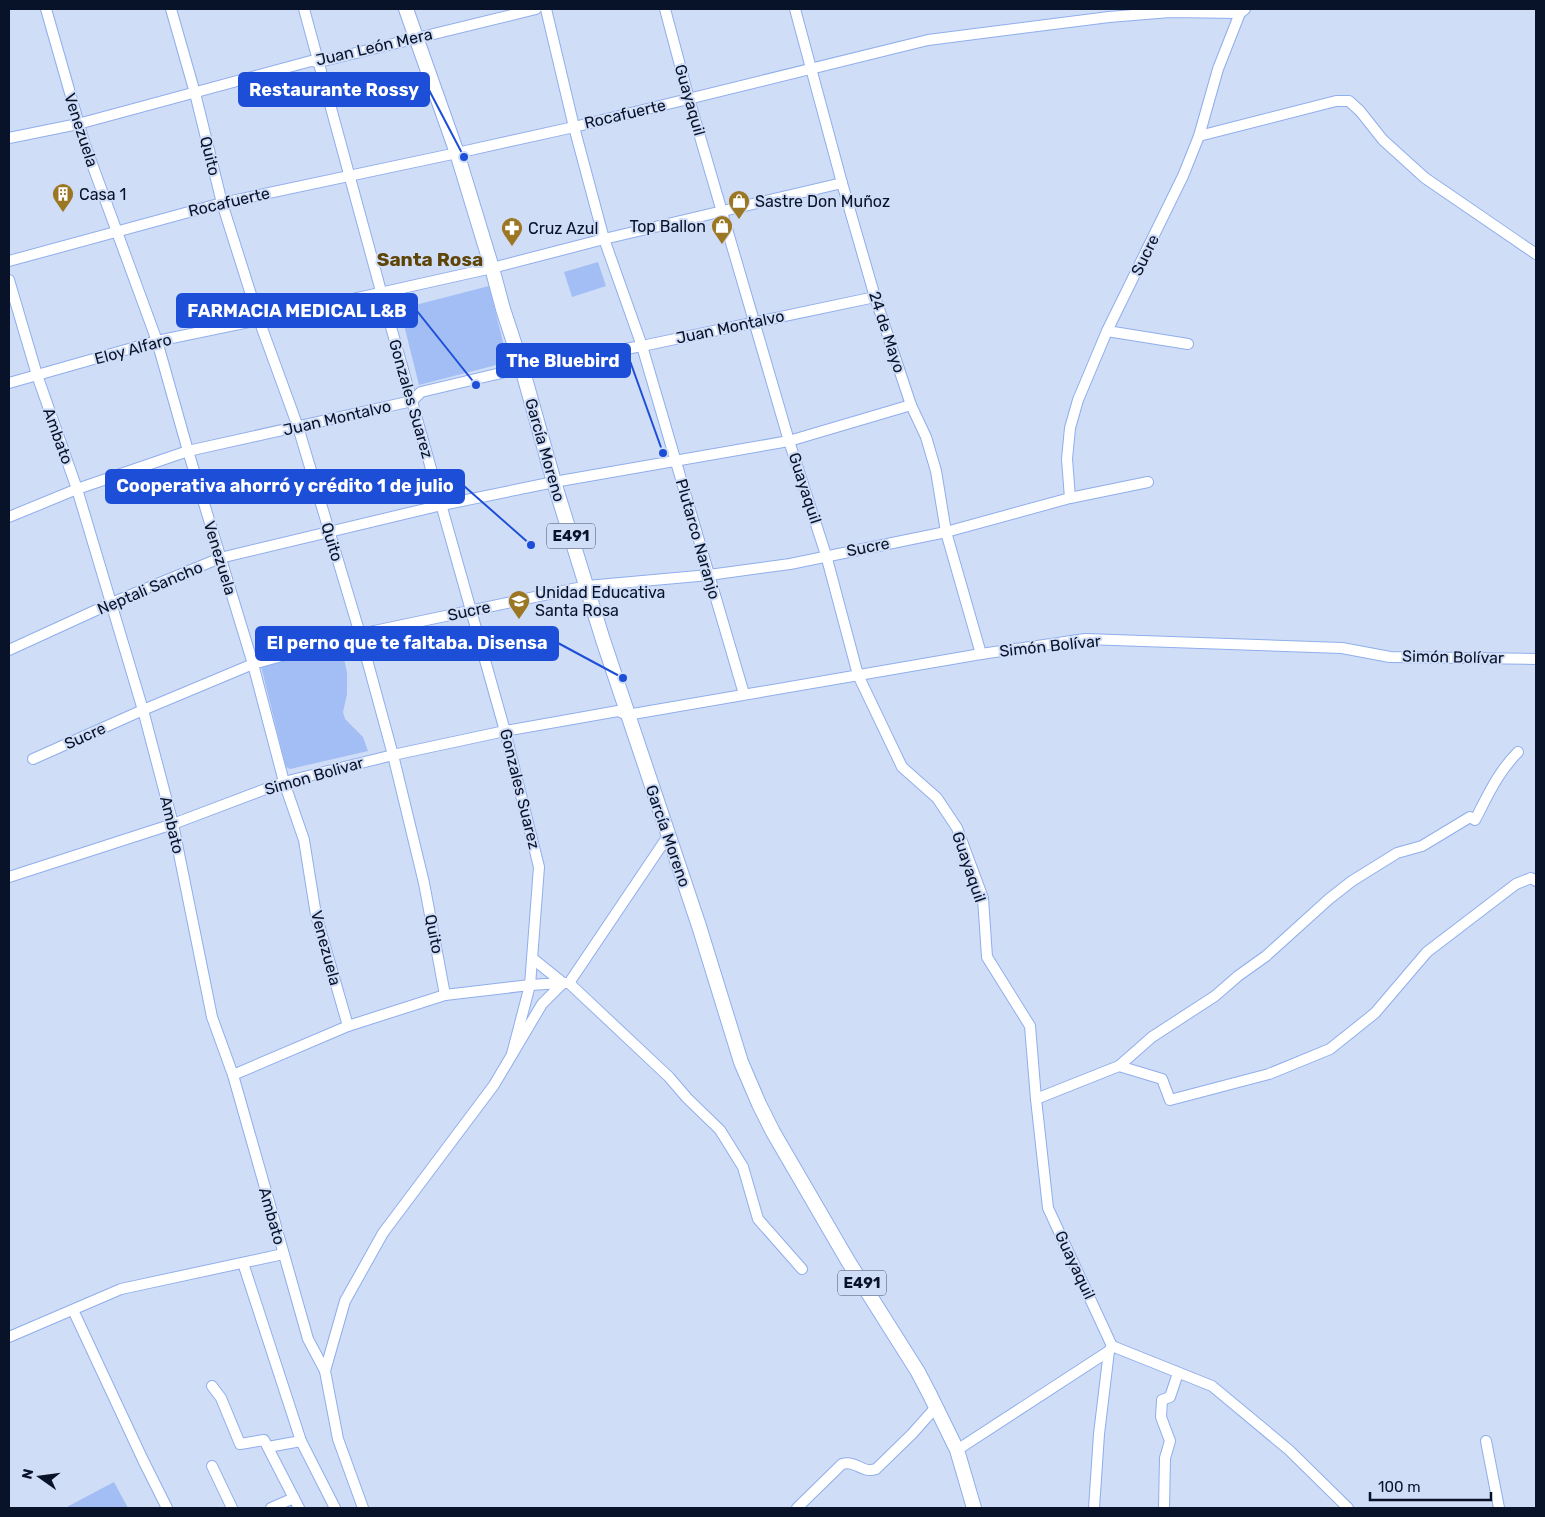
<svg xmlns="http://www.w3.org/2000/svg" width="1545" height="1517" font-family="Rubik,sans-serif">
<rect width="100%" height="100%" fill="#d0ddf7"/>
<!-- green -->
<g fill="#a2bef5">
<path d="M598,262L606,286L572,297L564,272Z"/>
<path d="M489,286L508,362L419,385L400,309Z"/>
<path d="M338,644L344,659L347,672V694L343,712L345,719L363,737L368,751L290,769L286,767L261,666Z"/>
<path d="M114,1482L128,1508H65Z"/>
</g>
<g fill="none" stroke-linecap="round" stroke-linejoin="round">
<!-- minor casing -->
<g stroke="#8faeec" stroke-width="12">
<g id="minor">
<path d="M46,9L84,142L157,341L188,451L253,664L284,782L304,840L316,915L348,1026"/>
<path d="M171,9L195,93L222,203L259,320L298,427L360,634L393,755L424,883L445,995"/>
<path d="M304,9L382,295L505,731L539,867L530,985L512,1054"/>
<path d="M546,9L574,127L604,239L642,346L744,694"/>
<path d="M665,9L689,99L789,441L826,555L858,675L902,767L937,798L957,828L983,898L987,957L1030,1026L1036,1099L1048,1208L1112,1346L1212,1386L1289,1450L1348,1508"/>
<path d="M795,9L842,183L875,297L911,405L926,437L936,471L946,532L981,654"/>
<path d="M1199,136L1336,101H1349L1360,111L1383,140L1425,178L1536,254"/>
<path d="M9,138L78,124L311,61L319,62L536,9"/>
<path d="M9,261L222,203L457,153L574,127L928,40L1109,17L1170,12L1240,13L1245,9"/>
<path d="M9,280L37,375L77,489L143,710L173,824L212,1017L233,1075L308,1339L325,1371"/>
<path d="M1107,331L1188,344"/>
<path d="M9,383L157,341L259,320L492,268L604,239L842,183"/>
<path d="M1070,498L1067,459L1070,428L1078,400L1107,331L1183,176L1199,136L1218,69L1240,13"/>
<path d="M9,517L77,489L188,451L412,401L421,392L522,368L642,346L875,297"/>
<path d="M9,650L116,601L220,558L442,505L554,482L789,441L911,405"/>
<path d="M33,759L143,710L253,664L360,634L587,586L709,575L790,564L946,532L1070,498L1148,482"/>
<path d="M9,877L173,824L284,782L393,755L505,731L618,711L627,715L981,654L1085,639L1342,648L1390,657L1536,659"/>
<path d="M532,958L563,983"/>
<path d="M569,983L669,1077L687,1098L720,1130L743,1167L758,1219L802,1269"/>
<path d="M1119,1066L1152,1037L1215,996L1238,976L1266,956L1329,899L1352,881L1397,853L1422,846L1470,817L1475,820C1488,795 1498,772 1518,752"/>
<path d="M233,1075L348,1026L445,995L530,985L563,983"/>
<path d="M1036,1099L1119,1066L1162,1079L1170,1100L1269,1074L1330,1049L1375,1013L1427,952L1516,884L1531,878L1536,881"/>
<path d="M243,1263L301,1441L335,1508"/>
<path d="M73,1310L143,1460L167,1508"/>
<path d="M9,1337L121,1289L283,1254"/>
<path d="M212,1386L221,1398L240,1444L264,1440L299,1508"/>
<path d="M1486,1441L1499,1508"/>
<path d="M268,1447L301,1441"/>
<path d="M957,1450L1109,1351L1112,1346"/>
<path d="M212,1466L232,1508"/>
<path d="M271,1508L294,1498"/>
<path d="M363,1508L338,1439L325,1371L345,1301L383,1233L494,1085L542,1004L563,983H569L668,836"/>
<path d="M797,1508L842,1464C857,1460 862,1474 876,1469L912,1434L936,1407"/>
<path d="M1094,1508L1099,1434L1109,1351"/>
<path d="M1164,1508L1165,1458L1170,1441L1161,1417L1162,1400L1170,1397L1178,1373"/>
</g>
</g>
<!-- highway casing -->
<g stroke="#8faeec" stroke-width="16">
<path id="highway" d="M406,9L457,153L492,268L503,309L520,361L554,482L603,640L699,926L741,1062L759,1104L773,1132L848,1261L918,1372L930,1395L957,1450L974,1508"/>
</g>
<!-- minor -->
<use href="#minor" stroke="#fff" stroke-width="10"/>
<!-- highway -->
<use href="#highway" stroke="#fff" stroke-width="14"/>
</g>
<!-- icons -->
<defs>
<g id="building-pin" transform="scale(1.125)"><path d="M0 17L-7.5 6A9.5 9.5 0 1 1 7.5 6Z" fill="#9c7723" stroke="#d0ddf7"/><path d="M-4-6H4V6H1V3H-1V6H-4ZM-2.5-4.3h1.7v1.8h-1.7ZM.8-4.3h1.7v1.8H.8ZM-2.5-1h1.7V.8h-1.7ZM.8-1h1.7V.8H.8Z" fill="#fff"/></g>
<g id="shop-pin" transform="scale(1.125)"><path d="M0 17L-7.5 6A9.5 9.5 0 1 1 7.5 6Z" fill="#9c7723" stroke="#d0ddf7"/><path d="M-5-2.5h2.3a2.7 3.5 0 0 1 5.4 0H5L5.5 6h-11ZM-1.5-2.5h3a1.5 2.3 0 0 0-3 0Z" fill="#fff"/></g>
<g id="pharmacy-pin" transform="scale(1.125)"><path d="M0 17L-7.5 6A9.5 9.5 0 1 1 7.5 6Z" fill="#9c7723" stroke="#d0ddf7"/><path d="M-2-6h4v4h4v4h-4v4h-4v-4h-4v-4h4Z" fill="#fff"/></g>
<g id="school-pin" transform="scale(1.125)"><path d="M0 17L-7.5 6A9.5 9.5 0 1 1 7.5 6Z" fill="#9c7723" stroke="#d0ddf7"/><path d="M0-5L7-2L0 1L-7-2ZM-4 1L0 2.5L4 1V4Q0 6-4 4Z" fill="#fff"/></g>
</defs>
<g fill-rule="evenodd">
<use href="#building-pin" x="63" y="194"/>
<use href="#shop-pin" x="739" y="201"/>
<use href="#shop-pin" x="722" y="226"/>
<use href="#pharmacy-pin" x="512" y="228"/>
<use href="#school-pin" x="519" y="601"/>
</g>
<g text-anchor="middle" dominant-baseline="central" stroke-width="4" stroke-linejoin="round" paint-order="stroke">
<!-- shield labels -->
<g fill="#d0ddf7" stroke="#444f67" stroke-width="1">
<rect x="547" y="523.5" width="48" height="25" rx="4"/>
<rect x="838" y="1270.5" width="48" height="25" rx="4"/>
</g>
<g font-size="15" font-weight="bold" fill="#081229">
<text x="571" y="536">E491</text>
<text x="862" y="1283">E491</text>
</g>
<!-- street labels -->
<g font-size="16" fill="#081229" stroke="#d0ddf7">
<text transform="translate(374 47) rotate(-13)">Juan León Mera</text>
<text transform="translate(690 100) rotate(74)">Guayaquil</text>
<text transform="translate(625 114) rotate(-13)">Rocafuerte</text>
<text transform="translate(81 130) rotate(72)">Venezuela</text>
<text transform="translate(210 156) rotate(76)">Quito</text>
<text transform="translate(229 202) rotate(-13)">Rocafuerte</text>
<text transform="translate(1145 255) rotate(-64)">Sucre</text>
<text transform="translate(730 327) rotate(-12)">Juan Montalvo</text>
<text transform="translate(887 332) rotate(72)">24 de Mayo</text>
<text transform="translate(133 349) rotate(-15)">Eloy Alfaro</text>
<text transform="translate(411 399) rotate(74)">Gonzales Suarez</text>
<text transform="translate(337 418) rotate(-13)">Juan Montalvo</text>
<text transform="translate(58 436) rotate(70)">Ambato</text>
<text transform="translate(545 450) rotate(74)">García Moreno</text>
<text transform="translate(805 488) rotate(72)">Guayaquil</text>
<text transform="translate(698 539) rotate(74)">Plutarco Naranjo</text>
<text transform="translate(332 542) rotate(73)">Quito</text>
<text transform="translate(868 547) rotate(-11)">Sucre</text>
<text transform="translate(220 558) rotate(73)">Venezuela</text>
<text transform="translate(150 588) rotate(-23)">Neptali Sancho</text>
<text transform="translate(469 611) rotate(-12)">Sucre</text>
<text transform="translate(1050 646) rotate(-6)">Simón Bolívar</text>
<text transform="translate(1453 657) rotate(1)">Simón Bolívar</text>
<text transform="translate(85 736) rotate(-24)">Sucre</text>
<text transform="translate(314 776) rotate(-16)">Simon Bolivar</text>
<text transform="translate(520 789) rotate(76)">Gonzales Suarez</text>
<text transform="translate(172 825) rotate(77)">Ambato</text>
<text transform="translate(668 836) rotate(71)">García Moreno</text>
<text transform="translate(969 867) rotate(71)">Guayaquil</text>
<text transform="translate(434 934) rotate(79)">Quito</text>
<text transform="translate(326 948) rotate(75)">Venezuela</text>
<text transform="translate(272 1216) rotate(74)">Ambato</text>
<text transform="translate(1075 1265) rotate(65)">Guayaquil</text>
</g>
<!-- poi labels -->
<g font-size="16" fill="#081229" stroke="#d0ddf7" text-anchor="start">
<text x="79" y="194">Casa 1</text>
<text x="755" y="201">Sastre Don Muñoz</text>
<text x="706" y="226" text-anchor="end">Top Ballon</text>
<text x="528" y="228">Cruz Azul</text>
<text x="535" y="592">Unidad Educativa<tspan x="535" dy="18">Santa Rosa</tspan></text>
</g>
<!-- quarter labels -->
<g font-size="19" font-weight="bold" fill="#5e4507" stroke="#d0ddf7">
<text x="430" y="259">Santa Rosa</text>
</g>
</g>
<!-- callouts -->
<path fill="none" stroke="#1d4ed8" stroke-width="2" d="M464 157L429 90M476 385L417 311M663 453L630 361M531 545L464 486M623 678L558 643"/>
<g fill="#1d4ed8" stroke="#d0ddf7" stroke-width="2">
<circle cx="464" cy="157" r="5"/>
<circle cx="476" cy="385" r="5"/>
<circle cx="663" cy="453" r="5"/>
<circle cx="531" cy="545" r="5"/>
<circle cx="623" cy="678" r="5"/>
</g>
<g fill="#1d4ed8" stroke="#1d4ed8" stroke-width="2">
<rect x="239" y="73" width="190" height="33" rx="5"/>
<rect x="177" y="294" width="240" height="33" rx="5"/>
<rect x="497" y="344" width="133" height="33" rx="5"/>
<rect x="106" y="470" width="358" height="33" rx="5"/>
<rect x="256" y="627" width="302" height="33" rx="5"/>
</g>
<g font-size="18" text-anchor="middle" font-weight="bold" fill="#fff">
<text x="334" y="96">Restaurante Rossy</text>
<text x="297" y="317">FARMACIA MEDICAL L&amp;B</text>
<text x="563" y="367">The Bluebird</text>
<text x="285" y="492">Cooperativa ahorró y crédito 1 de julio</text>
<text x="407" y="649">El perno que te faltaba. Disensa</text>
</g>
<!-- border -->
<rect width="1545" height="1517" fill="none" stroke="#081229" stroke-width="20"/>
<!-- north arrow -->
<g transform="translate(40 1477) rotate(284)" stroke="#d0ddf7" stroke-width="4" paint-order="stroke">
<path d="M0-4L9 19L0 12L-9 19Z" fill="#081229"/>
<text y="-8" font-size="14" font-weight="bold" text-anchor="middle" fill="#081229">N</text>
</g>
<!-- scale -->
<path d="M1370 1492v8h121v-8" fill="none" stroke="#081229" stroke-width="2.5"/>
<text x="1378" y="1492" font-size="15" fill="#081229" stroke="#d0ddf7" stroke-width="4" paint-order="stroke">100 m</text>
</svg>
